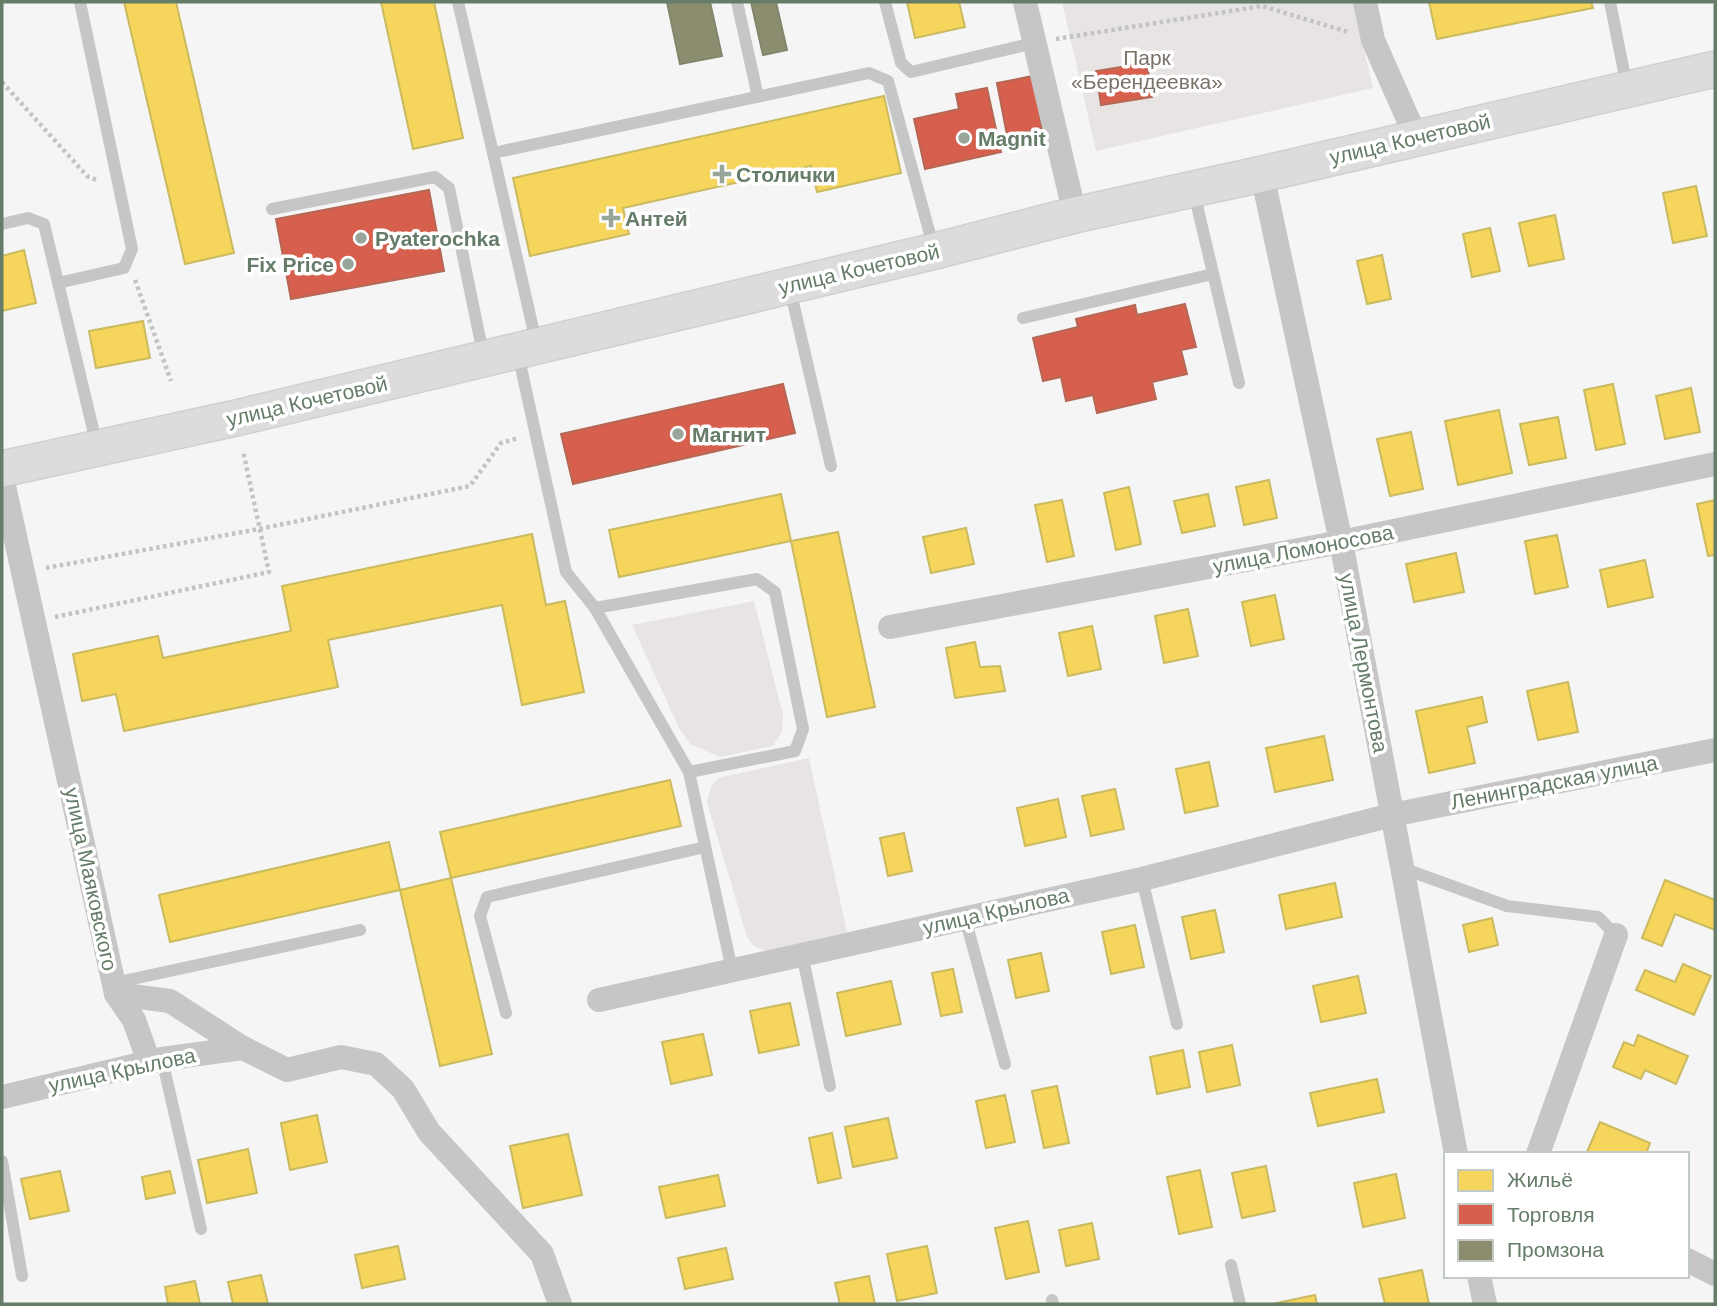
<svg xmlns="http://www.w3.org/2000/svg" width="1717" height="1306" font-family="Helvetica,sans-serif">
<rect width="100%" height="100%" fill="#f6f5f5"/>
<!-- green -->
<g fill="#e7e4e3">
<path d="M1062,2H1353L1373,88L1096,151Z"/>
<path d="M754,601L783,715L782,731L773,746L720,757L690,744L679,728L632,625Z"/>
<path d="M809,758L847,932L766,951L754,946L747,937L707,802C710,790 710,782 722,777Z"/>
</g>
<!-- homes -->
<g fill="#f6d55c" stroke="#caba60" stroke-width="2">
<path d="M124,2H176L234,253L185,264Z"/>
<path d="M381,2H434L463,138L413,149Z"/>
<path d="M907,2H959L965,27L915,38Z"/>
<path d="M1429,2H1591L1593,8L1437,39Z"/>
<path d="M884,96L901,173L817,192L811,166L623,208L629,234L530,256L513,178Z"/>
<path d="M1696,186L1707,236L1673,243L1663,193Z"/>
<path d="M1555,215L1564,259L1529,266L1519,223Z"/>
<path d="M1490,228L1500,271L1472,277L1463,234Z"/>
<path d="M24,250L36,303L2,311V256Z"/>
<path d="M1382,255L1391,299L1367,304L1357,261Z"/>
<path d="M143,321L150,358L96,368L89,331Z"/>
<path d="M1613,384L1625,444L1596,450L1584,390Z"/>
<path d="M1691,388L1700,432L1665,439L1656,396Z"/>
<path d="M1499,410L1512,473L1458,485L1445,421Z"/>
<path d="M1558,417L1566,458L1529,465L1520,424Z"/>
<path d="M1411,432L1423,489L1390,496L1377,439Z"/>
<path d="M1269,480L1277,518L1244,525L1236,487Z"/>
<path d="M1129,487L1141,544L1116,550L1104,493Z"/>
<path d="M781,494L791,541L619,577L609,530Z"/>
<path d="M1208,494L1215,526L1182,533L1174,501Z"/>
<path d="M1062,500L1074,556L1047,562L1035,505Z"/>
<path d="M1715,500V555L1708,556L1697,504Z"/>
<path d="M966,528L974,564L931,573L923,537Z"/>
<path d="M838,532L875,707L827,717L791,541Z"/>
<path d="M532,534L546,605L565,601L584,692L522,705L502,605L328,640L338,687L124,731L116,694L82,701L73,654L158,636L163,658L291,631L282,586Z"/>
<path d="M1557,535L1568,587L1535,594L1525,541Z"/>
<path d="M1456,553L1464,592L1414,602L1406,564Z"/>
<path d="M1645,560L1653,597L1608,607L1600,570Z"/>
<path d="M1275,595L1284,639L1251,646L1242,602Z"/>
<path d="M1188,609L1198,656L1164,663L1155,616Z"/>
<path d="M1092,626L1101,669L1068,676L1059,633Z"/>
<path d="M975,642L980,667L1000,666L1005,691L955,698L946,648Z"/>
<path d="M1568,682L1578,732L1538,740L1527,691Z"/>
<path d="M1482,697L1487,722L1467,727L1475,763L1429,773L1416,711Z"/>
<path d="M1324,736L1333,780L1275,792L1266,748Z"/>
<path d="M1209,762L1218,806L1185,813L1176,769Z"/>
<path d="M670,780L681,826L451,878L440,832Z"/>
<path d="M1115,789L1124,829L1091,836L1082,796Z"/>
<path d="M1058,799L1066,837L1025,846L1017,808Z"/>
<path d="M904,833L912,871L888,876L880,838Z"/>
<path d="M389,842L400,890L170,942L159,895Z"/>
<path d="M451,878L492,1054L440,1066L400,890Z"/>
<path d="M1665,880L1715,900V930L1675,914L1662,946L1642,938Z"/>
<path d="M1335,883L1342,917L1286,929L1279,895Z"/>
<path d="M1215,910L1224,952L1191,959L1182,917Z"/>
<path d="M1492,918L1498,945L1469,952L1463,925Z"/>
<path d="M1135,925L1144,967L1111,974L1102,932Z"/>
<path d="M1041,953L1049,991L1016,998L1008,960Z"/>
<path d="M1683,964L1711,976L1694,1015L1636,990L1645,970L1675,982Z"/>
<path d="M953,969L962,1012L941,1016L932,973Z"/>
<path d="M1358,976L1366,1013L1321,1022L1313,986Z"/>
<path d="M891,981L901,1024L846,1036L837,993Z"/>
<path d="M790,1003L799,1045L759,1053L750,1011Z"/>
<path d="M703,1034L712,1075L671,1084L662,1042Z"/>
<path d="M1638,1035L1688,1056L1676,1084L1645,1070L1641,1079L1613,1067L1624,1042L1634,1046Z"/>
<path d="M1232,1045L1240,1085L1207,1092L1199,1052Z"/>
<path d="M1183,1050L1190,1087L1157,1094L1150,1057Z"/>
<path d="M1377,1079L1384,1112L1318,1126L1310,1093Z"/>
<path d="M1057,1086L1069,1143L1044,1148L1032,1091Z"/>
<path d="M1005,1095L1015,1142L986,1148L976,1101Z"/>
<path d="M317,1115L327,1162L290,1170L281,1123Z"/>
<path d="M888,1118L897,1158L853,1167L845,1127Z"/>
<path d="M1600,1122L1650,1143L1646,1154H1586Z"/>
<path d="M832,1133L841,1178L818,1183L809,1138Z"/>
<path d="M568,1134L582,1195L523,1208L510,1146Z"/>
<path d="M248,1149L257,1193L207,1203L198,1160Z"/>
<path d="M1266,1166L1275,1211L1242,1218L1232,1173Z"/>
<path d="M1200,1170L1212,1227L1179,1234L1167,1177Z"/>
<path d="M60,1171L69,1211L30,1219L21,1179Z"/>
<path d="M170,1171L175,1193L146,1199L142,1177Z"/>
<path d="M1396,1174L1405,1218L1363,1227L1354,1183Z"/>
<path d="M718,1175L725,1206L666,1218L659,1187Z"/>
<path d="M1028,1221L1039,1272L1006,1279L995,1228Z"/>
<path d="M1092,1223L1099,1259L1066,1266L1059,1230Z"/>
<path d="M398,1246L405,1279L362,1288L355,1255Z"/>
<path d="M927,1246L937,1293L897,1301L887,1254Z"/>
<path d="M726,1248L733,1279L685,1289L678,1258Z"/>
<path d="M1422,1270L1429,1304H1385L1379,1279Z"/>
<path d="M261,1275L268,1304H233L228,1282Z"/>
<path d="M869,1276L875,1304H840L835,1283Z"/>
<path d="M195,1281L200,1304H168L165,1287Z"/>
<path d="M1315,1295L1317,1304H1272Z"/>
</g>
<!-- shops -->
<g fill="#d6604d" stroke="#b46855" stroke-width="2">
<path d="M1147,63L1152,97L1101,105L1096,71Z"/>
<path d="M1033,76L1042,129L1007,135L997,83Z"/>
<path d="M987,88L1001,152L925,169L914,119L959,109L956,94Z"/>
<path d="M429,190L444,271L291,299L276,219Z"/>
<path d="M1185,304L1196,347L1181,350L1187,374L1152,382L1156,399L1097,413L1093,395L1066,401L1061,377L1043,381L1033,338L1078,327L1076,319L1135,305L1137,315Z"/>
<path d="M783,384L795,433L573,484L561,434Z"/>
</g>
<!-- industry -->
<g fill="#8c8c6e" stroke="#80876c" stroke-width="2">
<path d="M667,2H710L722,56L680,64Z"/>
<path d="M751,2H776L787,50L763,55Z"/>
</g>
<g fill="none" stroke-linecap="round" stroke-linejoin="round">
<!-- secondary casing -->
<g stroke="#cfd1cf" stroke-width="38">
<path id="secondary" d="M2,469L236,418L935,251L1075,215L1262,174L1715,69"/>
</g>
<!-- path -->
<g stroke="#c2c4c2" stroke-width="4.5" stroke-dasharray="3.5 3.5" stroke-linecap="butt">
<path d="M1056,39L1262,6L1348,32"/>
<path d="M2,82L87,176L99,181"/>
<path d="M135,280L171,381"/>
<path d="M46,568L259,529L470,486L501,443L518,438"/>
<path d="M55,617L269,572L243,451"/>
</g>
<!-- lane -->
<g stroke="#c5c6c5" stroke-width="12">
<path d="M458,2L493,153"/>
<path d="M737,2L758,97"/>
<path d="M885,2L901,63L911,72L1034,43"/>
<path d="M1610,2L1627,87"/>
<path d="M1194,193L1239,383"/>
<path d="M272,209L435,177L449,188L484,358"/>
<path d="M2,224L28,218L44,224L97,446"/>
<path d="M58,283L124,268L132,249L80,2"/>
<path d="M790,289L831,466"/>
<path d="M1023,318L1213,274"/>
<path d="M537,346L493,153L869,73L888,81L934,249"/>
<path d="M518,354L566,572L595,608L689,772L732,970"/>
<path d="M595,608L757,579L775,592L803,729L795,751L689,772"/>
<path d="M1402,868L1507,906L1598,917L1616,935"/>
<path d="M1142,879L1177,1024"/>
<path d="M965,918L1005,1064"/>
<path d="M802,954L830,1086"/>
<path d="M114,983L360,930"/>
<path d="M506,1013L480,916L487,897L705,847"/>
<path d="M162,1059L201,1229"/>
<path d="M2,1161L22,1276"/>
<path d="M1231,1265L1240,1304"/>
<path d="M1052,1300L1053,1304"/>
</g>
<!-- street -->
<g stroke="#c5c6c5" stroke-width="24">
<path d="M1025,2L1075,215"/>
<path d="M1365,2L1373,40L1416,137"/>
<path d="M1262,174L1341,542L1456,1154"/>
<path d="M2,477L116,994L170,1001L243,1048L287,1070L341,1057L376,1064L403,1089L429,1132L542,1254L560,1304"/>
<path d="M890,627L1341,542L1715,464"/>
<path d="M116,994L134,1020L149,1062"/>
<path d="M599,1000L1142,879L1392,815L1715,750"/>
<path d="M2,1097L162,1059L243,1048"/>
<path d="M1538,1154L1616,935"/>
<path d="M1687,1260L1715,1274"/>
<path d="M1479,1276L1485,1304"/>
</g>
<!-- secondary -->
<use href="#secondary" stroke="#dcdcdc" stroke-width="35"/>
</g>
<!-- markers -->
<g fill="#98a699" stroke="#fff" stroke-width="2.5">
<circle cx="964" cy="138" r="7"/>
<path d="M718.5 163.5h7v7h7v7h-7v7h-7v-7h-7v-7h7z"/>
<path d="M607.5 207.5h7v7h7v7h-7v7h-7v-7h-7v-7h7z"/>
<circle cx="361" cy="238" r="7"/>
<circle cx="348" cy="264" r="7"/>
<circle cx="678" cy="434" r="7"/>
</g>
<g text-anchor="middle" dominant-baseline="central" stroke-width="7" stroke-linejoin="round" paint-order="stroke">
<!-- park labels -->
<g font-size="21" fill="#7a7167" stroke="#fff">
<text x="1147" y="57">Парк<tspan x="1147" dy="24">«Берендеевка»</tspan></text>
</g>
<!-- poi labels -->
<g font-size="21" font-weight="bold" fill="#657c68" stroke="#fff" text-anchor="start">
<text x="978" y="138">Magnit</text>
<text x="736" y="174">Столички</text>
<text x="625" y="218">Антей</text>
<text x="375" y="238">Pyaterochka</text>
<text x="334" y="264" text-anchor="end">Fix Price</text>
<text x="692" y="434">Магнит</text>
</g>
<!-- street labels -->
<g font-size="21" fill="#657c68" stroke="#fff">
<text transform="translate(1410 139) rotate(-13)">улица Кочетовой</text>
<text transform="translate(859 269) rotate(-13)">улица Кочетовой</text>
<text transform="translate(307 401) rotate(-13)">улица Кочетовой</text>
<text transform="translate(1303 549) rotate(-11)">улица Ломоносова</text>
<text transform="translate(1364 663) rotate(79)">улица Лермонтова</text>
<text transform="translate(1554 782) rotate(-11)">Ленинградская улица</text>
<text transform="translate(91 879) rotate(78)">улица Маяковского</text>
<text transform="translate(996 911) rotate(-13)">улица Крылова</text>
<text transform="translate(122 1070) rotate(-12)">улица Крылова</text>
</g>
</g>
<!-- border -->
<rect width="1717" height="1306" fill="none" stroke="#657c68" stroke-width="7"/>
<!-- legend -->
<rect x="1444" y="1152" width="245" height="126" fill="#ffffff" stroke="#c1cbc3" stroke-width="2"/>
<rect x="1458" y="1170" width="35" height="21" fill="#f6d55c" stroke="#c1cbc3" stroke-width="2"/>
<text x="1507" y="1187" font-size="21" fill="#657c68">Жильё</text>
<rect x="1458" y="1204" width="35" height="21" fill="#d6604d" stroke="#c1cbc3" stroke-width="2"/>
<text x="1507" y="1222" font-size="21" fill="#657c68">Торговля</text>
<rect x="1458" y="1240" width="35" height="21" fill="#8c8c6e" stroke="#c1cbc3" stroke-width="2"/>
<text x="1507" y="1257" font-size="21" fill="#657c68">Промзона</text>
</svg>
